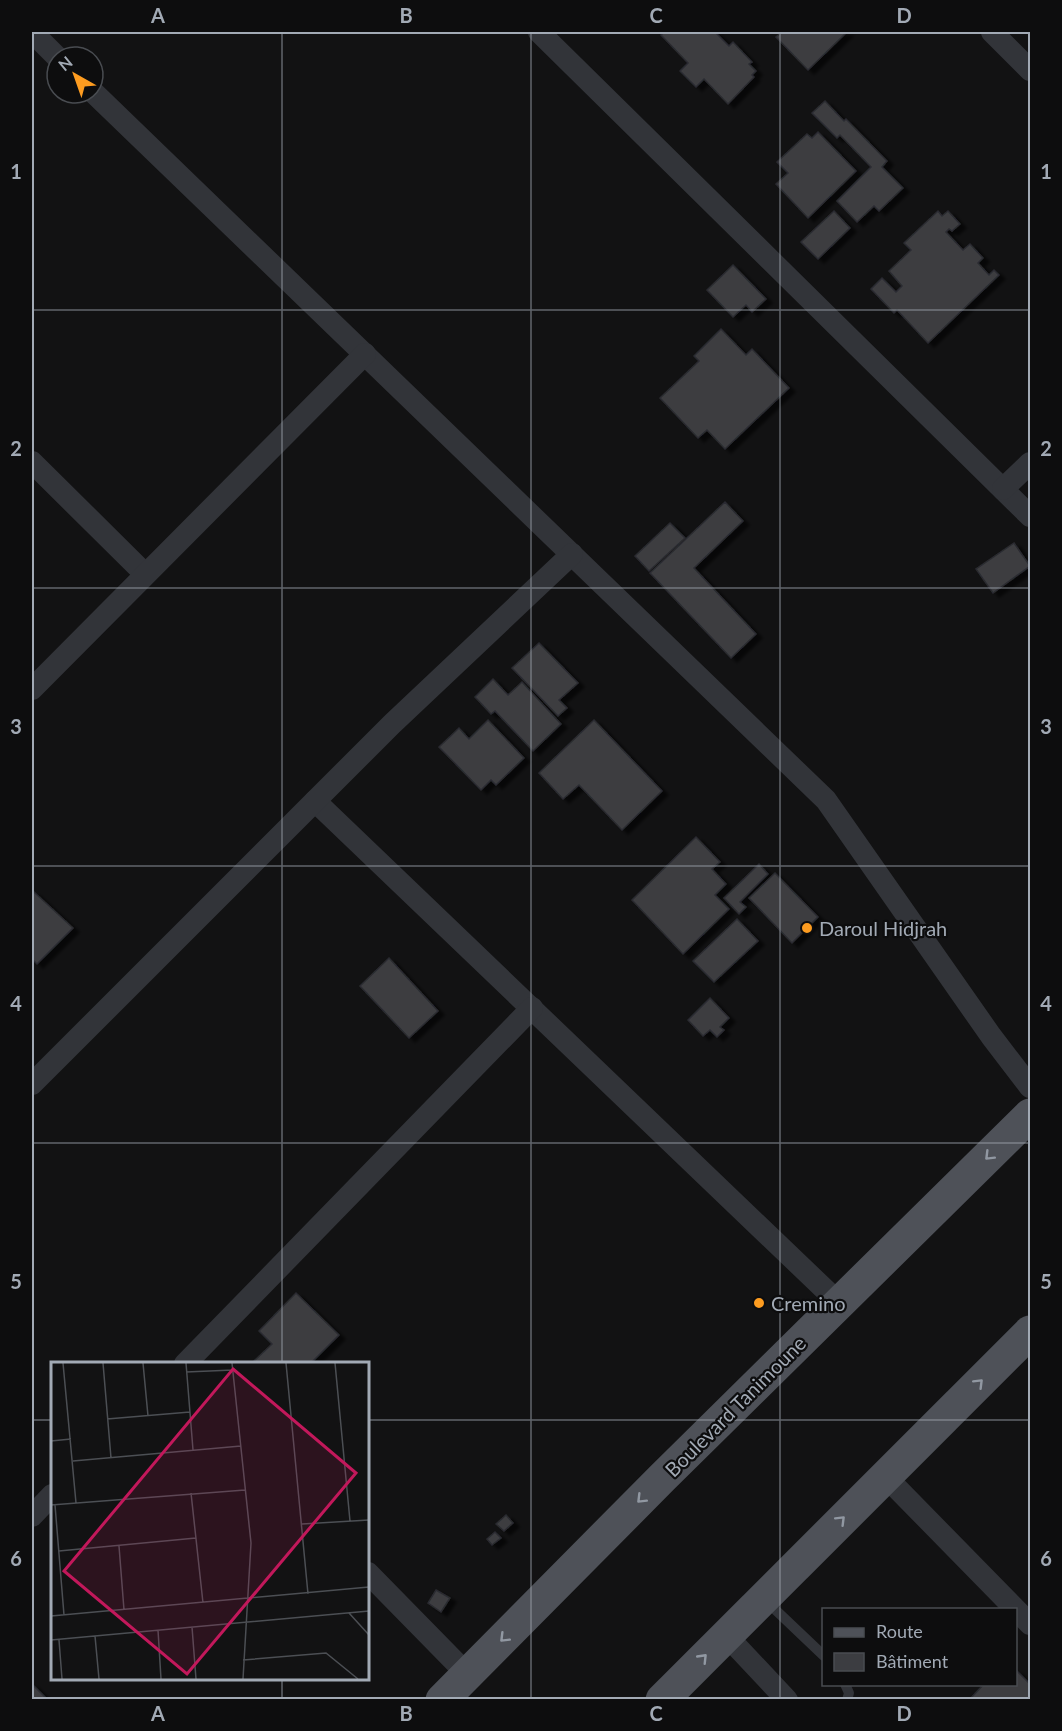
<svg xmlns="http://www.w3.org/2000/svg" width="1062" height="1731" font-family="Lato,sans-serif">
<defs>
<filter id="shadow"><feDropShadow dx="6" dy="4" stdDeviation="1.5" flood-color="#0009"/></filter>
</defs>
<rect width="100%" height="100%" fill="#121213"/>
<!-- building -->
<g fill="#3c3d41" stroke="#2b2c30" stroke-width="1.5" filter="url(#shadow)">
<path d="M664,32H715L729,46L733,42L752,62L749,64L756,71L752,75L754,77L728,104L704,79L696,87L680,71L688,63L661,35Z"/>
<path d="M782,32H847L808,70L776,37Z"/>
<path d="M825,101L844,121L846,119L887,161L882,167L903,188L879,211L874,206L857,222L837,201L871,167L840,135L837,138L812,113Z"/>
<path d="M818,132L856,171L808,218L776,184L788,173L777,162L807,134L812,138Z"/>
<path d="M834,211L850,228L818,259L801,242Z"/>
<path d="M938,211L942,216L948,211L960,224L952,231L949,229L946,232L963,250L970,244L983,258L978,263L989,275L994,270L999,275L928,343L897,310L894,313L871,289L882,278L896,292L902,286L889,271L911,250L904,243Z"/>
<path d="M733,265L766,299L752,312L746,305L733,317L707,290Z"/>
<path d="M721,329L746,355L752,349L789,388L725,449L707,430L698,438L660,398L699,361L694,356Z"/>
<path d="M725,502L743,521L694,568L756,634L731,658L650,573Z"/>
<path d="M670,523L685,538L649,571L635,556Z"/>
<path d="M1014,543L1030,566L993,593L976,569Z"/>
<path d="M539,643L578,683L559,700L567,708L558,716L512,668Z"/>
<path d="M493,679L508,695L522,682L561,724L533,751L495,711L491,714L475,697Z"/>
<path d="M488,720L524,758L496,785L491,780L481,790L439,747L459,728L469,739Z"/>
<path d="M594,720L662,791L622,830L579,785L563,799L539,773Z"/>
<path d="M696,837L720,862L712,869L726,884L715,895L729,909L683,954L632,900Z"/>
<path d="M759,864L768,874L740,902L746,907L739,914L724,898Z"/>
<path d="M775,873L818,917L792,943L749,898Z"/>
<path d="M34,892L73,928L37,964L32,959V895Z"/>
<path d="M737,919L758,941L714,982L693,961Z"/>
<path d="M389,958L438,1011L409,1038L360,986Z"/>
<path d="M710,998L729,1018L720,1027L724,1030L717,1037L710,1030L703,1036L688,1020Z"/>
<path d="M296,1293L339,1335L310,1364H257L254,1361L272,1344L259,1331Z"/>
<path d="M506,1515L513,1523L504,1531L496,1524Z"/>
<path d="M495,1532L501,1538L492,1545L487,1539Z"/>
<path d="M436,1590L450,1598L441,1612L428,1603Z"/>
<path d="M1016,1670L1030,1684V1700H969L984,1684H1016Z"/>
<path d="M32,1684L48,1700H32Z"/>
</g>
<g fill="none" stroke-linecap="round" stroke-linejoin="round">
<!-- service -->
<g stroke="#323439" stroke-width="10">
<path d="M765,1600L824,1656"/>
<path d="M845,1684L849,1693L847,1700"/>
</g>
<!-- minor -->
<g stroke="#323439" stroke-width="22">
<path d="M32,32L57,57"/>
<path d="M539,32L1030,516"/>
<path d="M992,32L1030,70"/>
<path d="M93,92L826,800L991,1036L1030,1087"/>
<path d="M32,462L145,574"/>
<path d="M1003,489L1030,463"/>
<path d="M32,689L365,354"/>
<path d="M315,801L839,1303"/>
<path d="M32,1084L392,724L572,554"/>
<path d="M185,1364L532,1008"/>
<path d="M885,1476L1030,1624"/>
<path d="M32,1516L52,1495"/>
<path d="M368,1573L467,1674"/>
<path d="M725,1634L787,1700"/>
</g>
<!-- primary -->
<g stroke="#4e5158" stroke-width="33">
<path d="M442,1700L662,1478L1030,1115"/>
<path d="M662,1700L1030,1332"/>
</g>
</g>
<!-- one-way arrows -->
<defs><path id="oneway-chevron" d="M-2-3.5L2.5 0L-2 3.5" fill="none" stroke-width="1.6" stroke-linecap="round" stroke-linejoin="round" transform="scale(1.5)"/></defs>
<g stroke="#9198a2">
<use href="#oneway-chevron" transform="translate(989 1156) rotate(135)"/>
<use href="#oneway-chevron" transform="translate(979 1383) rotate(-45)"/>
<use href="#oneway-chevron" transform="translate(641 1499) rotate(135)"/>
<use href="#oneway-chevron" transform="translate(841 1520) rotate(-45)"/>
<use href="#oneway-chevron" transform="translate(504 1638) rotate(135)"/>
<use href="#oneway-chevron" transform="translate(703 1658) rotate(-46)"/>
</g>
<!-- grid -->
<path fill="none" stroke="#a2aab5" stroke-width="1.5" stroke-opacity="0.55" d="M282,32V1364M531,32V1700M780,32V1700M32,310H1030M32,588H1030M32,866H1030M32,1143H1030M32,1420H52M368,1420H1030M282,1678V1700"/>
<!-- markers -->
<g fill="#fd9c20" stroke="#0d0d0e" stroke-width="2">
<circle cx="807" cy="928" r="6"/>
<circle cx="759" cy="1303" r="6"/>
</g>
<g text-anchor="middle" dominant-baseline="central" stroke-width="4.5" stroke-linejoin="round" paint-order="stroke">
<!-- poi labels -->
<g font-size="20" fill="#a2aab5" stroke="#0d0d0e" text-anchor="start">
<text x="819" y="928">Daroul Hidjrah</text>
<text x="771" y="1303">Cremino</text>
</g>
<!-- street labels -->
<g font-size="20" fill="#a2aab5" stroke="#0d0d0e">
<text transform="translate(735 1406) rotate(-45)">Boulevard Tanimoune</text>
</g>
</g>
<!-- overview -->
<g transform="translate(51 1362)">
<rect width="318" height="318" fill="#121213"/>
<path fill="none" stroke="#4c4f54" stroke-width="1.5" d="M12,1L25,141M52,1L60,96M92,1L97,54M135,1L142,88M181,1L200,181L192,317M235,1L257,232M284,1L299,159M135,10L182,8M56,57L139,50M0,79L20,77M22,99L190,84M140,131L152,241M0,143L194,128M4,143L13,253M251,162L318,158M68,184L73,248M8,189L145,176M298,251L318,273M0,254L318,225M141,265L145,317M107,268L110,317M44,274L48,317M0,278L318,249M8,278L11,317M192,298L275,291L307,317"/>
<path fill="#c2185b" fill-opacity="0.15" stroke="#c2185b" stroke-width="3" d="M182,7L305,111L136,312L13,209Z"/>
<rect width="318" height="318" fill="none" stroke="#a2aab5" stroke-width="3"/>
</g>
<!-- border -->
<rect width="1062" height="1731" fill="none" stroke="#0d0d0e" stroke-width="66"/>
<!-- legend -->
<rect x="822" y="1608" width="195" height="78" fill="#0d0d0e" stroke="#494c51" stroke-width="1.5"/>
<rect x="834" y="1628" width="30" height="9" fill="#4e5158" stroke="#494c51" stroke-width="1.5"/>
<text x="876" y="1638" font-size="18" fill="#a2aab5">Route</text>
<rect x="834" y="1653" width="30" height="18" fill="#3c3d41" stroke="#494c51" stroke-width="1.5"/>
<text x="876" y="1668" font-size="18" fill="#a2aab5">Bâtiment</text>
<!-- north arrow -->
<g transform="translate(75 75) rotate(320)"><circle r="28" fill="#0d0d0e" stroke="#494c51" stroke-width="1.5"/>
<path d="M0-4.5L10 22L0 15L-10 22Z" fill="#fd9c20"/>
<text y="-9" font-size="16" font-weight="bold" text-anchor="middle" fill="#a2aab5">N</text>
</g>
<rect x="33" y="33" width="996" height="1665" fill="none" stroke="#a2aab5" stroke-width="2"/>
<g font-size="20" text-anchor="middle" font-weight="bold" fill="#a2aab5">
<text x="158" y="23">A</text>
<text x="406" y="23">B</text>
<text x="656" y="23">C</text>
<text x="904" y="23">D</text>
<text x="16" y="179">1</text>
<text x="1046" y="179">1</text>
<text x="16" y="456">2</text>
<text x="1046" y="456">2</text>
<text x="16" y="734">3</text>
<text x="1046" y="734">3</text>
<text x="16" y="1011">4</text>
<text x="1046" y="1011">4</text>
<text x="16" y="1289">5</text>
<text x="1046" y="1289">5</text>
<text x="16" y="1566">6</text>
<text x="1046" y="1566">6</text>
<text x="158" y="1721">A</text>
<text x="406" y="1721">B</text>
<text x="656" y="1721">C</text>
<text x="904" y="1721">D</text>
</g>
</svg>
